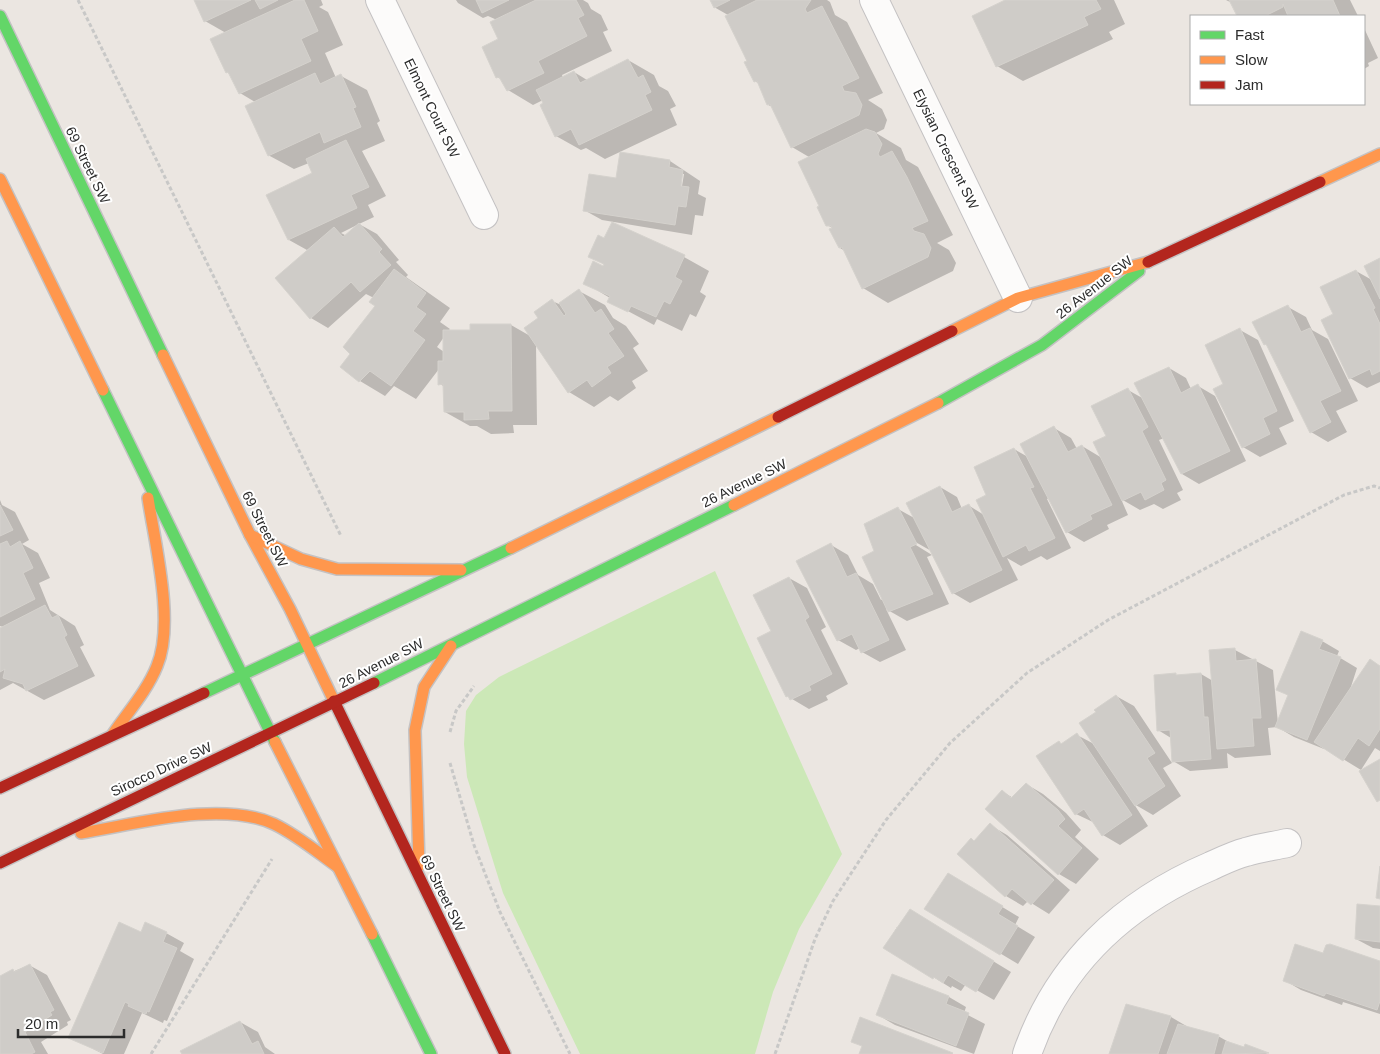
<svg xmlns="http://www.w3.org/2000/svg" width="1380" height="1054" font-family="Arial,sans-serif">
<rect width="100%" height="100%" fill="#ebe6e1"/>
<!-- green -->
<path fill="#cce8b7" d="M715,571L842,854L799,929L773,992L755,1054H580L503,893L467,777L464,744L466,711L476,695L499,677Z"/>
<!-- shadow -->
<g fill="#0003" fill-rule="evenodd">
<path d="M195,0H321L323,5L319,7L328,12L343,45L325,53L336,78L341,76L367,90L380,121L377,123L385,141L362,151L386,196L368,205L374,217L359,224L377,234L399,260L396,262L408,275L406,277L450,308L440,322L450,329L448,331H471V325H511L532,337L540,319L552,301L559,304L579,291L605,305L613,318L626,326L639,344L633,348L648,371L632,381L636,388L618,401L610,396L594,407L569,392L536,344L537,425H513L514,433L491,434L477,426H470L445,412V387L440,384L439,369L416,399L394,386L385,396L360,381L352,354L376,306L374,298L366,294L328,328L311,318L312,247L307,250L289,240L267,196L314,174L309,163L294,169L268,155L255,102L240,93L231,75L227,72L226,33L205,21ZM357,225L347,236L341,233ZM444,337V352L437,347Z"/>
<path d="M456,0H583L588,3L591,9L601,15L608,30L603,32L612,51L562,75L563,78L574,72L587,80L628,60L654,75L659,86L668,91L676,106L670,109L677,125L605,159L586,148L581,150L556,136L543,100L533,105L508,90L503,80L497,77L500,40L497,20L488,16L483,18L458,3Z"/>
<path d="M711,0H827L830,2L835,15L847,22L883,93L868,100L882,109L887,120L884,129L876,133L901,148L906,160L918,167L953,235L937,243L949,250L956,263L953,271L888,303L863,288L845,251L840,248L834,229L827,225L809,157L792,147L773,107L768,105L759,84L755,81L728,15L714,7Z"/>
<path d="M1008,0H1114L1125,24L1109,32L1113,39L1023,81L997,66L974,17Z"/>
<path d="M1226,0H1350L1358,16H1238L1232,3Z"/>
<path d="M1364,28L1378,58L1368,63L1369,66L1364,69Z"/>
<path d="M670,161L700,181L698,194L706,198L703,216L695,215L692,235L602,220L584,210L617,180ZM682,174H684L681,192H679Z"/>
<path d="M605,239L684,257L709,271L700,292L706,296L696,317L690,314L682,331L657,319L654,325L609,301L610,298L585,283L605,265L590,256Z"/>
<path d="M1380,260V382L1367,388L1350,378L1335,314L1356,271L1372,280Z"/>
<path d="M1288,307L1306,317L1312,330L1328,339L1358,401L1336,411L1347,432L1328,442L1311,432L1268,346L1265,344Z"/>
<path d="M1240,330L1258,340L1294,421L1279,428L1287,444L1260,457L1243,447L1225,384Z"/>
<path d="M1169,368L1186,378L1191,389L1198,386L1215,396L1246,461L1199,484L1182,474L1164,438L1159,440L1183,490L1177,493L1181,500L1163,509L1154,504L1140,510L1121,499L1128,515L1107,525L1109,529L1084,542L1067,532L1049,498L1047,499L1071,548L1047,560L1041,556L1021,566L1007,558L1018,580L970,603L953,593L933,552L912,540L911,542L932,555L927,557L949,604L907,621L886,609L906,650L880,662L862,652L860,648L856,650L838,640L818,599L831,545L848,555L858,575L873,584L881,600L883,599L876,551L898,509L916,519L940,487L957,497L962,509L968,505L984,515L988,495L1014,449L1028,457L1054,428L1071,438L1077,449L1082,446L1102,458L1108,436L1128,390L1144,399Z"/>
<path d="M0,500L2,505L15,512L29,540L22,544L38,553L50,578L39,583L50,610L75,626L84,645L80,647L95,676L44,700L13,683L0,690V629L3,627L0,626Z"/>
<path d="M789,578L807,588L826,627L821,630L848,684L826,696L828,700L809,709L787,696L772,631Z"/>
<path d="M1322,641L1339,651L1337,656L1357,668L1349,693L1380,667V751L1375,748L1361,770L1325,748L1324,749L1294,737L1277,727L1268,728L1271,755L1235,758L1227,753L1228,768L1190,771L1173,761L1171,738L1158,730L1201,674L1213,681L1235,650L1273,670L1278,724L1289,696L1278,689Z"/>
<path d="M1116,696L1134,706L1172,763L1163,768L1181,796L1153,815L1134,804L1148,826L1120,845L1103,835L1095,823L1076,814L1059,743L1063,745L1077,735L1096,745L1098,713Z"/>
<path d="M1026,784L1043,794L1066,813L1081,830L1075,837L1099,859L1076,884L1059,874L1002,791L1013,798Z"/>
<path d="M990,825L1007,835L1070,890L1049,914L1028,901L1023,906L1006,896L959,854L975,842Z"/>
<path d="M966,885L1019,917L1015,925L1035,937L1018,964L926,909Z"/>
<path d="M1380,907V949L1373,948L1356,939Z"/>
<path d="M927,921L1011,972L994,1000L966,984L961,991L952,986L951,988L885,947L897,927L899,929Z"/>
<path d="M166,933L184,943L180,951L194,959L167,1021L164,1020L163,1023L142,1013L124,1054H103L70,1037Z"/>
<path d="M1324,955L1380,963V1014L1343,1002L1342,1005L1301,990L1284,980Z"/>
<path d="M29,965L47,975L71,1020L67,1022L68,1025L41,1042L48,1054H0V977Z"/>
<path d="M893,976L949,997L966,1007L964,1013L985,1024L974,1054L895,1025L878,1015Z"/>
<path d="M1127,1006L1171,1017L1188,1027L1218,1036L1234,1045L1245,1049L1246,1046L1268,1054H1110Z"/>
<path d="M240,1022L258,1032L265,1047L275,1054H183Z"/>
</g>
<!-- building -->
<g fill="#cfccc8" stroke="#d5d2cd">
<path d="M194,0H251L204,22Z"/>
<path d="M255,0H278L260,9Z"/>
<path d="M295,0H304L318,31L301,39L311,61L239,94L228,72L226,73L210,39Z"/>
<path d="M476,0H509L482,13Z"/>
<path d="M536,0H576L584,15L578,18L587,36L538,61L544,73L507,91L499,77L496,78L482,47L498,39L490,22Z"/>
<path d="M710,0H730L714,8Z"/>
<path d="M757,0H811L805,9L807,13L822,6L859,78L842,86L844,91L856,93L862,105L859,115L791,148L770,104L767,105L757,81L754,82L744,62L747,61L725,16Z"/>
<path d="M1005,0H1096L1101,9L1084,17L1088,25L996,67L972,16Z"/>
<path d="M1229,0H1333L1340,16H1288L1283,4V7L1265,16H1237Z"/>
<path d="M628,59L638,78L643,75L651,92L645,95L652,110L579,145L571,129L555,137L540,105L543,103L536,90L574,71L580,83Z"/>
<path d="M315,73L320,84L341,74L356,107L353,108L361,127L324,143L320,132L268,156L245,106Z"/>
<path d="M866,129L875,132L882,144L878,154L880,157L892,151L907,177L928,221L912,228L914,231L924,234L931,248L928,257L862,289L842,247L839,248L829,229L832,228L831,226H826L817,207L819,206L798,162Z"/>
<path d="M346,140L369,187L351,195L357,208L288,240L266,195L312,173L306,159Z"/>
<path d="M620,152L670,160L669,167L683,170L681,186L689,187L686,207L678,206L675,225L583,211L589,174L616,178Z"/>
<path d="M612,222L685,255L675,277L682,281L670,304L664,301L656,317L631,306L628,312L607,302L610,296L583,284L593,261L603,266L604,264L588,257L598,235L604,238Z"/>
<path d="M359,223L382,249L379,252L391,265L360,292L351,282L310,319L275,278L334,227L343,237Z"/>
<path d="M1380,258V299L1364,266Z"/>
<path d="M394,269L426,293L416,307L426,314L413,331L425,340L391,386L370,371L359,382L340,367L350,354L343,347L375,306L369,302Z"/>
<path d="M1356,270L1375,308L1373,309L1380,324V371L1372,375L1370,369L1349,379L1321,320L1333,314L1320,287Z"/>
<path d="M579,289L595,313L601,309L614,329L608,333L624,356L607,367L611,373L592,387L587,380L568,393L524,328L538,318L534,312L552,299L564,316L566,314L559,303Z"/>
<path d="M1288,305L1301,332L1310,328L1341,391L1320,401L1331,422L1310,433L1266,344L1264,345L1252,322Z"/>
<path d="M470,324H511L512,411H488L489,419L464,420V412H444L443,384L438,385V361H443V330H470Z"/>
<path d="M1240,328L1277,411L1263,418L1270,434L1242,448L1213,389L1223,384L1205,345Z"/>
<path d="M1169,367L1181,393L1198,384L1230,451L1181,474L1134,383Z"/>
<path d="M1128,388L1148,427L1142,431L1166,480L1161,483L1164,490L1145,500L1141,492L1122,501L1093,442L1106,436L1091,406Z"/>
<path d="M1054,426L1068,452L1082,445L1112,505L1090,515L1092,519L1066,533L1020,444Z"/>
<path d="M1014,448L1034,487L1030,488L1055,538L1029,551L1026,545L1003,557L976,500L986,495L974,467Z"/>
<path d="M940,486L952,512L969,504L1002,570L952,594L906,503Z"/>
<path d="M0,505L13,530L0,536Z"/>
<path d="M898,507L917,544L910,547L933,594L888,612L862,557L874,551L864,524Z"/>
<path d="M7,541L10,547L20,541L33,568L23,573L35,599L0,617V544Z"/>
<path d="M831,543L847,577L856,573L889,640L861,653L852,634L837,641L796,561Z"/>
<path d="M789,577L809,617L805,620L832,674L809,686L811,690L790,700L788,696L786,697L757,638L771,631L753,595Z"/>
<path d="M45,605L52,618L58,615L67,635L64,637L78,666L26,691L23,684L3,678L5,669L0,672V628Z"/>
<path d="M1301,631L1323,640L1319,649L1341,657L1307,740L1275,727L1288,695L1276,690Z"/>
<path d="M1235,648L1236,661L1256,659L1261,718H1252L1254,746L1217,749L1209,650Z"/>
<path d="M1370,659L1380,666V729L1369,746L1358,738L1343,761L1314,742Z"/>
<path d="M1176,673V675L1201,673L1204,717H1208L1211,759L1172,762L1170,730L1157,731L1154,675Z"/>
<path d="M1116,695L1155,753L1147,758L1165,786L1135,806L1079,723L1096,712L1094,710Z"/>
<path d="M1077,733L1132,815L1102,836L1084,809L1075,815L1036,756L1059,741L1061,744Z"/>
<path d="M1380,759V800L1377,802L1359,771Z"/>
<path d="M1026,783L1058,810L1065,819L1058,826L1082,848L1058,875L985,809L1002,790L1011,798Z"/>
<path d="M990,823L1054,880L1031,905L1012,889L1005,897L957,854L971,838L974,841Z"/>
<path d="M1380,866V899L1376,898Z"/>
<path d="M948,873L1003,906L998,914L1018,926L1000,955L924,909Z"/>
<path d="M1357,904L1380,906V942L1355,939Z"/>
<path d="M910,909L994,961L976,992L948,975L943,983L934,977L933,979L883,948Z"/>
<path d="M119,922L141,932L145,922L167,932L163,942L177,948L149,1012L147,1011L146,1014L128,1006L129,1004L125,1002L103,1053L68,1038Z"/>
<path d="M1295,944L1323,953L1326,945L1330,944L1380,961V1001L1377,1010L1326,993L1324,996L1283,981Z"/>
<path d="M30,964L54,1010L50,1012L52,1015L25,1032L35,1052L31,1054H0V976L13,969L14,972Z"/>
<path d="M892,974L949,996L946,1004L969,1013L956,1046L876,1015Z"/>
<path d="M1126,1004L1171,1016L1158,1054H1109Z"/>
<path d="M860,1017L953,1053L952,1054H859L862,1046L851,1042Z"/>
<path d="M240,1021L252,1044L258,1041L264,1054H182L180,1051Z"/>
<path d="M1178,1024L1219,1035L1214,1054H1167Z"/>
<path d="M1226,1041L1244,1047L1245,1044L1269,1053L1222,1054Z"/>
</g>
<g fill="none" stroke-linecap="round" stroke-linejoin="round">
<!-- street casing -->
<g stroke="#c4c2c3" stroke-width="30">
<g id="street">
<path d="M380,0L484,215"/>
<path d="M874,0L1018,298"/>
<path d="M1027,1054C1058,964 1124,903 1211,866C1222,861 1234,855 1246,852C1259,848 1274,846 1287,843"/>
</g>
</g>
<!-- fast casing -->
<g stroke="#c4c2c3" stroke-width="14">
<g id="fast">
<path d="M0,16L163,355"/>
<path d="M103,390L275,742"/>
<path d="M938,403L1042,345L1139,271"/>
<path d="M374,683L734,505"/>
<path d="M204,693L511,548"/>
<path d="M372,934L431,1054"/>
</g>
</g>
<!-- slow casing -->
<g stroke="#c4c2c3" stroke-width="14">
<g id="slow">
<path d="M0,179L103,390"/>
<path d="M1320,182L1380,154"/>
<path d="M952,331L1018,298L1148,262"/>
<path d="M163,355L250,535L290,609L334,701"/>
<path d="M734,505L938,403"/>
<path d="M250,535L301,559L337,569L461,570"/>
<path d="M511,548L778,417"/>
<path d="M113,734C128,712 147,691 157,666C175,623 155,544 148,498"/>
<path d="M275,742L372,934"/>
<path d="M81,833C137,824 221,800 274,824C297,835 317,852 338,867"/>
<path d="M419,866L415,730L424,687L451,646"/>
</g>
</g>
<!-- jam casing -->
<g stroke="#c4c2c3" stroke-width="14">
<g id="jam">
<path d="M1148,262L1320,182"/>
<path d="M778,417L952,331"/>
<path d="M334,701L505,1054"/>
<path d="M0,788L204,693"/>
<path d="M0,863L374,683"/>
</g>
</g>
<!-- path -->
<g stroke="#c8c8c7" stroke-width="3" stroke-dasharray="4 2.5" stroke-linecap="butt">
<path d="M78,0L341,536"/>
<path d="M450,732L456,711L474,686"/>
<path d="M450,763L474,845L500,912L570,1054"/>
<path d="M151,1054L272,859"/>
<path d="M775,1054L815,939L833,901L886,820L950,743L1027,673L1108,620L1344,495L1374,486L1380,488"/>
</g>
<!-- street -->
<use href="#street" stroke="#fcfbfa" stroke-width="28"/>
<!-- fast -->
<use href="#fast" stroke="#63d668" stroke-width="11"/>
<!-- slow -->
<use href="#slow" stroke="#ff974d" stroke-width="11"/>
<!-- jam -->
<use href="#jam" stroke="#b3261e" stroke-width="11"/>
</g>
<g text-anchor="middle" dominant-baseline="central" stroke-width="4" stroke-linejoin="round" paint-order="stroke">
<!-- street labels -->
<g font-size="14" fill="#2c2c2c" stroke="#fff">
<text transform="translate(432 108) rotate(64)">Elmont Court SW</text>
<text transform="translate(946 149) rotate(64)">Elysian Crescent SW</text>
<text transform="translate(88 165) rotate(64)">69 Street SW</text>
<text transform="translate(1094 287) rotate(-38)">26 Avenue SW</text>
<text transform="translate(744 483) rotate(-26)">26 Avenue SW</text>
<text transform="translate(265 529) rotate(63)">69 Street SW</text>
<text transform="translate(381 663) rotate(-27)">26 Avenue SW</text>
<text transform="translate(161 769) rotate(-25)">Sirocco Drive SW</text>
<text transform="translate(443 893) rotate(64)">69 Street SW</text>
</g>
</g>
<!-- legend -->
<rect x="1190" y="15" width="175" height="90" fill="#ffffff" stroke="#ababab"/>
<rect x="1200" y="31" width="25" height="8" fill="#63d668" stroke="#ababab"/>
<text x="1235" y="40" font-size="15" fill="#2c2c2c">Fast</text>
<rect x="1200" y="56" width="25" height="8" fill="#ff974d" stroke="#ababab"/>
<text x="1235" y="65" font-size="15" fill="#2c2c2c">Slow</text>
<rect x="1200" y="81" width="25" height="8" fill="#b3261e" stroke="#ababab"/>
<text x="1235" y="90" font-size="15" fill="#2c2c2c">Jam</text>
<!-- scale -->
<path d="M18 1029v8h106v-8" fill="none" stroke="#2c2c2c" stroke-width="2.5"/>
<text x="25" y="1029" font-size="15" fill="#2c2c2c" stroke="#ffffff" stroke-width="4" paint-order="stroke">20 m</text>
</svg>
